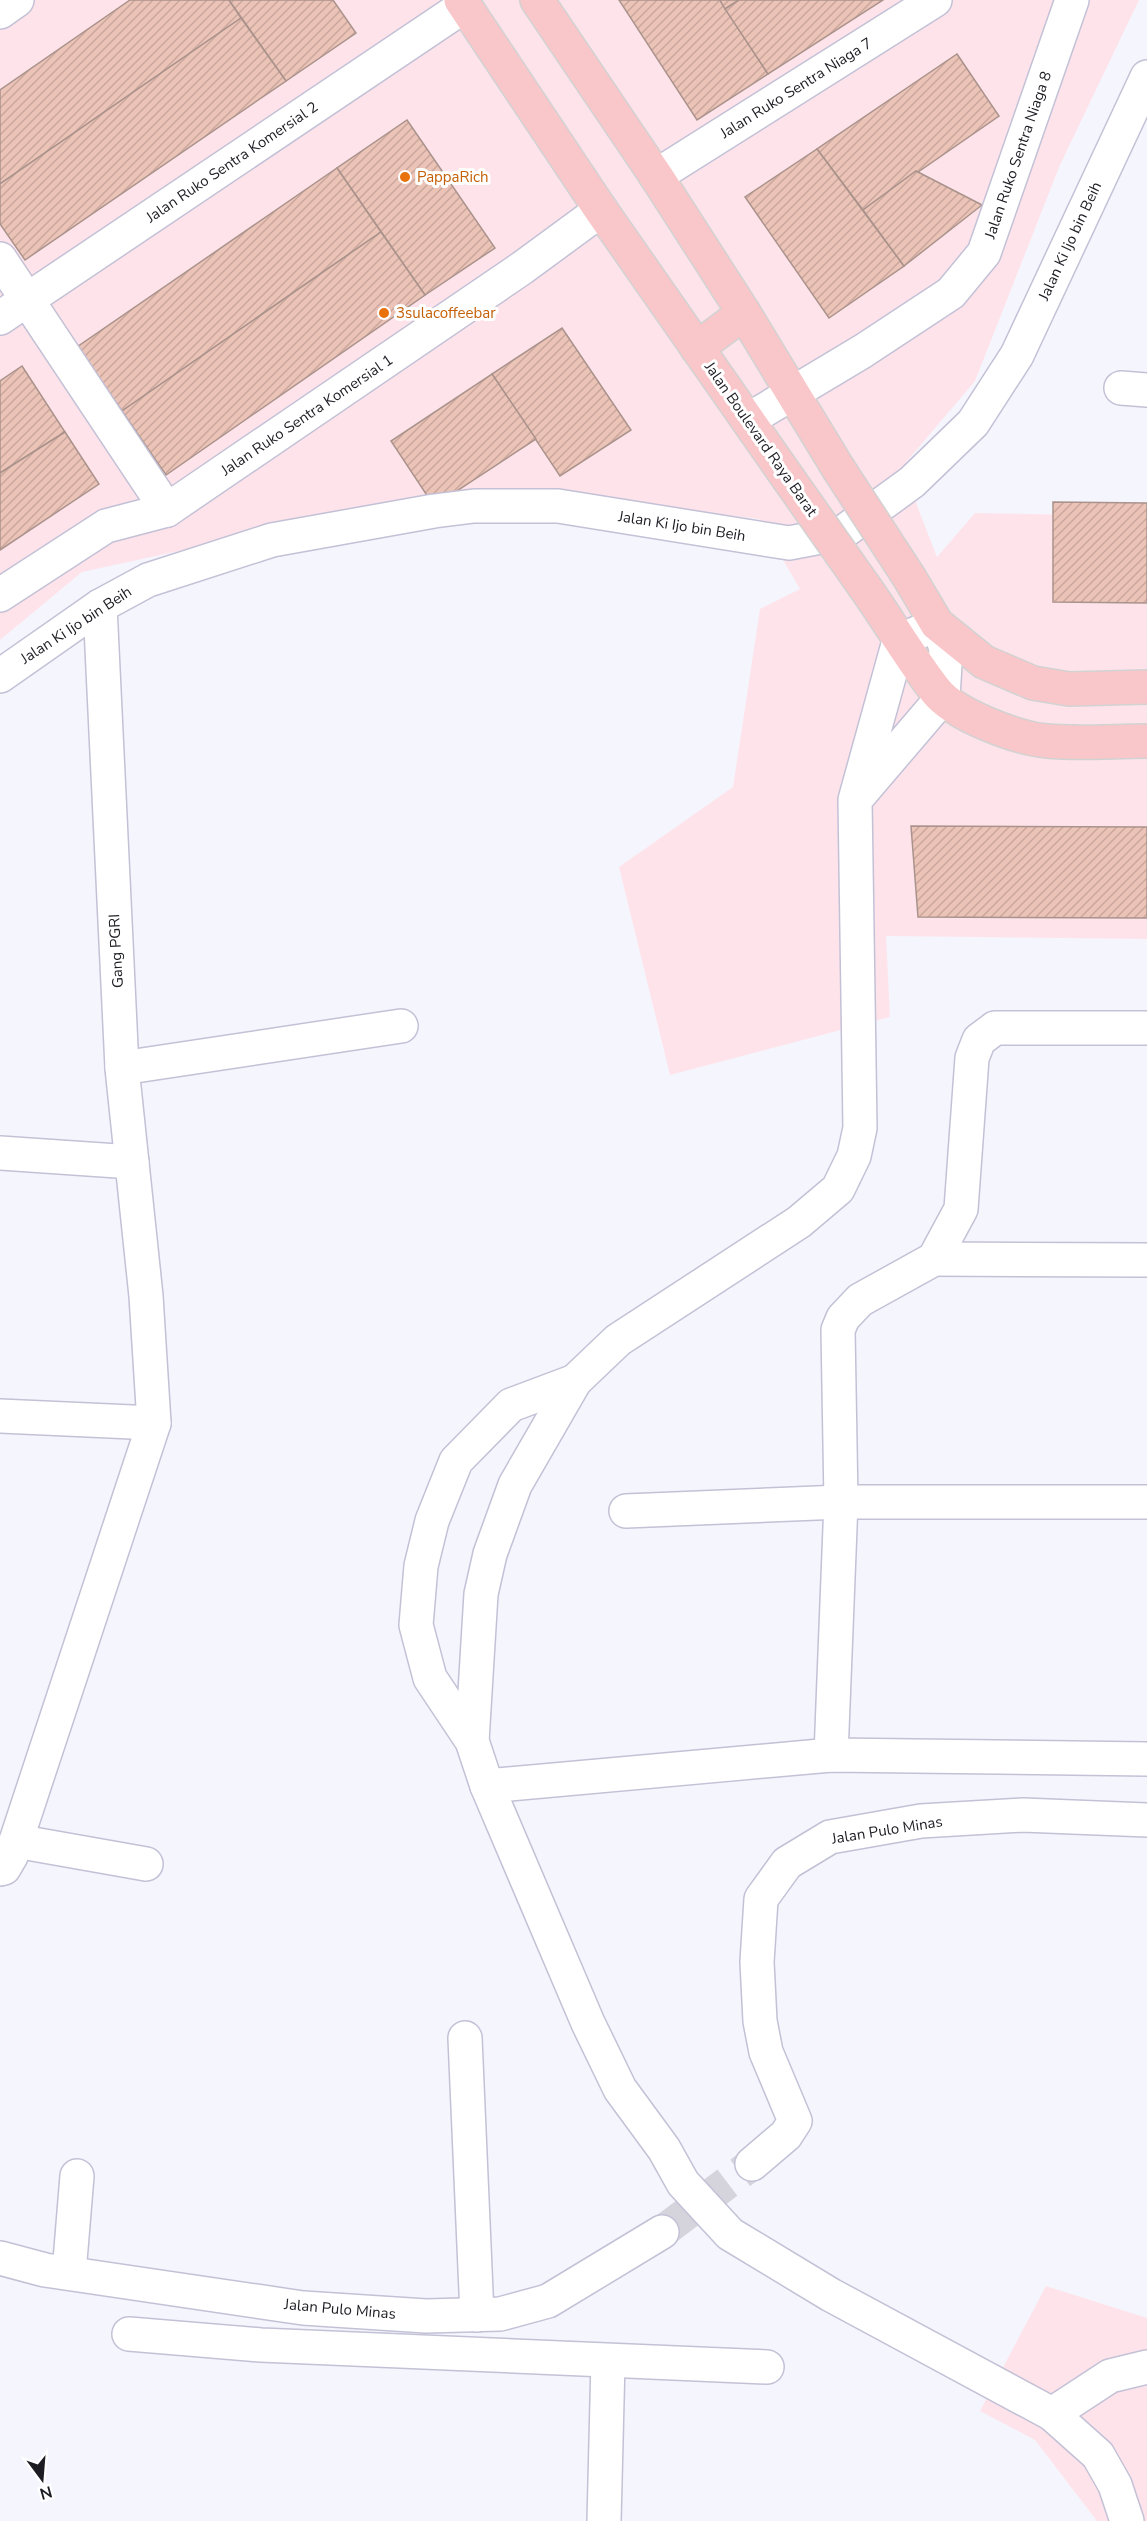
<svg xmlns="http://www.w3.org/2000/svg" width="1147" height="2521" font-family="'Nunito Sans',sans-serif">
<defs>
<pattern id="building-hatch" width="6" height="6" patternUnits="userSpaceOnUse" patternTransform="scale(1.5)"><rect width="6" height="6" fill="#ecc3b7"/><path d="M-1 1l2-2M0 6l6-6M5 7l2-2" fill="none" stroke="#caa79d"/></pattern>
</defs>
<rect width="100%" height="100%" fill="#f5f5fd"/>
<!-- commercial -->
<g fill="#fee4ea">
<path d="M0,0H1139L1060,165L975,381L902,467L937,557L975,513L1147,516V939L886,936L890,1017L670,1075L619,867L733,787L760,609L800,589L759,519L552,495L313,522L82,572L0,640Z"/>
<path d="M1046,2286L1147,2318V2521H1097L1035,2440L980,2411Z"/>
</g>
<!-- building -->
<g fill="url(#building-hatch)" stroke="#aa938c" stroke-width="1.5">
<path d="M130,0H229L241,18L0,184V90Z"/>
<path d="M229,0H333L356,33L286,81Z"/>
<path d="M619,0H720L768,74L697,120Z"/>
<path d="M720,0H739L725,9Z"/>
<path d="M739,0H883L768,74L725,9Z"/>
<path d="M241,18L286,81L25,260L0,224V184Z"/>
<path d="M957,54L999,116L863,210L817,149Z"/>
<path d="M407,120L495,248L425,295L337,168Z"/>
<path d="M817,149L904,266L829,318L745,197Z"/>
<path d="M337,168L381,232L122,411L77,347Z"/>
<path d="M916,171L982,205L904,266L863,210Z"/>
<path d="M381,232L425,295L166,475L122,411Z"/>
<path d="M562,328L631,430L560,476L492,374Z"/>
<path d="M22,366L65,432L0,473V381Z"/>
<path d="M492,374L536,439L434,506L391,441Z"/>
<path d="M65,432L99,484L0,550V473Z"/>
<path d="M1053,502L1147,503V603L1053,602Z"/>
<path d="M911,826L1147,827V918L918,917Z"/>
</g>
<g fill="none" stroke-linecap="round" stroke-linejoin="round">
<!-- minor-tunnel -->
<path stroke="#d5d4dc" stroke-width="33" stroke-dasharray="33 16" stroke-linecap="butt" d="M662,2232L752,2164"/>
<!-- minor casing -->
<g stroke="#c3c1d6" stroke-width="36">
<g id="minor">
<path d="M0,12L17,0"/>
<path d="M656,176L935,0"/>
<path d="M0,259L167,510"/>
<path d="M0,318L464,6"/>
<path d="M1121,388L1147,390"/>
<path d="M748,420L863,351L951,293L984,253L1072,0"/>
<path d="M0,595L106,526L167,510L522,268L601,210"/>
<path d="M0,676L100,606L148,580L272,540L434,511L474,506H558L789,543L842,533L912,482L973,423L1017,355L1147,77"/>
<path d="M122,1068L401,1026"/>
<path d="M0,1153L132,1162"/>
<path d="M934,1259L1147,1260"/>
<path d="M575,1381L511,1405L456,1461L432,1521L421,1566L416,1625L430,1678L472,1741L487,1786L588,2023L620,2089L664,2149L683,2183L730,2234L831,2295L1052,2414L1098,2455L1115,2485L1127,2521"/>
<path d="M0,1416L154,1423"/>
<path d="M626,1511L841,1502H1147"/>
<path d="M472,1741L481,1594L490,1554L515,1485L575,1381L618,1340L799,1222L838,1189L854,1156L860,1128L855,800L899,641L937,624L946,648L943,697L855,800"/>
<path d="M831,1755L841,1502L838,1330L843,1318L860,1300L934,1259L961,1209L972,1058L979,1040L995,1028H1147"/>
<path d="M487,1786L831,1755L1147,1759"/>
<path d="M16,1841L146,1864"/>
<path d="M0,1869L4,1868L11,1856L154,1423L146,1296L122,1068L100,606"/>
<path d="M465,2038L477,2315"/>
<path d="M752,2164L786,2135L795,2121L766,2052L760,2021L757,1962L761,1899L787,1863L830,1837L921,1821L1023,1815L1147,1820"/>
<path d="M0,2258L45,2270L303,2308L426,2316L500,2314L548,2301L662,2232"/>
<path d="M69,2273L77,2176"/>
<path d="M129,2334L261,2345L767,2367"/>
<path d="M1052,2414L1110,2376L1147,2367"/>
<path d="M604,2521L608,2361"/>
</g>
</g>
<!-- major casing -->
<g stroke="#d2d2d3" stroke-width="36">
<g id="major">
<path d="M461,0L601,210L788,478"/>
<path d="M537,0L656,176L744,313L838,468"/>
<path d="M697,348L744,313"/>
<path d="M909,577L937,624L984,662L1033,683L1069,689L1147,687"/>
<path d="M864,586C889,621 910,658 936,691C955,715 1016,738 1047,741C1079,744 1114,741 1147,741"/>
</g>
</g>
<!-- minor -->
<use href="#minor" stroke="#fff" stroke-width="33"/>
<!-- major -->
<use href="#major" stroke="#f9c7c9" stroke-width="33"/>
<!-- major-bridge casing -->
<g stroke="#d2d2d3" stroke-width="36" stroke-linecap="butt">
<g id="major-bridge">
<path d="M838,468L909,577"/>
<path d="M788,478L864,586"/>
</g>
</g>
<!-- major-bridge -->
<use href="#major-bridge" stroke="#f9c7c9" stroke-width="33"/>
</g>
<!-- markers -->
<g fill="#e8710a" stroke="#fff" stroke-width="2">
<circle cx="405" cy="177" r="6"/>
<circle cx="384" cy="313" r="6"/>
</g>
<g text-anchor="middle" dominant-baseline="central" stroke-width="6" stroke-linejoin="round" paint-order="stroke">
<!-- street labels -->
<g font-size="15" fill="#1d1c23" stroke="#fff">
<text transform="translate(796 88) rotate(-32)">Jalan Ruko Sentra Niaga 7</text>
<text transform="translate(1018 155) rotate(-71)">Jalan Ruko Sentra Niaga 8</text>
<text transform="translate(232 162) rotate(-34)">Jalan Ruko Sentra Komersial 2</text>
<text transform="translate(1070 241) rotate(-65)">Jalan Ki Ijo bin Beih</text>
<text transform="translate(307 415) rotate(-34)">Jalan Ruko Sentra Komersial 1</text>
<text transform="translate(761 439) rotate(55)">Jalan Boulevard Raya Barat</text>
<text transform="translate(682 526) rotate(9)">Jalan Ki Ijo bin Beih</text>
<text transform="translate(76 625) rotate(-33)">Jalan Ki Ijo bin Beih</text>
<text transform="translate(116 951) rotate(-93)">Gang PGRI</text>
<text transform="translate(887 1830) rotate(-9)">Jalan Pulo Minas</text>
<text transform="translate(340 2309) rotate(5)">Jalan Pulo Minas</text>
</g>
<!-- food labels -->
<g font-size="15" fill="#c56008" stroke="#fff" text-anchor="start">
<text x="417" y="177">PappaRich</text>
<text x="396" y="313">3sulacoffeebar</text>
</g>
</g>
<!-- north arrow -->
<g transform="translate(42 2479) rotate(164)" stroke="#ffffff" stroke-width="4.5" paint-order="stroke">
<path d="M0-4.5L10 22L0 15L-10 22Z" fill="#1d1c23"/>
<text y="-9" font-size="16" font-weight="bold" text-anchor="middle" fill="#1d1c23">N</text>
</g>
</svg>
